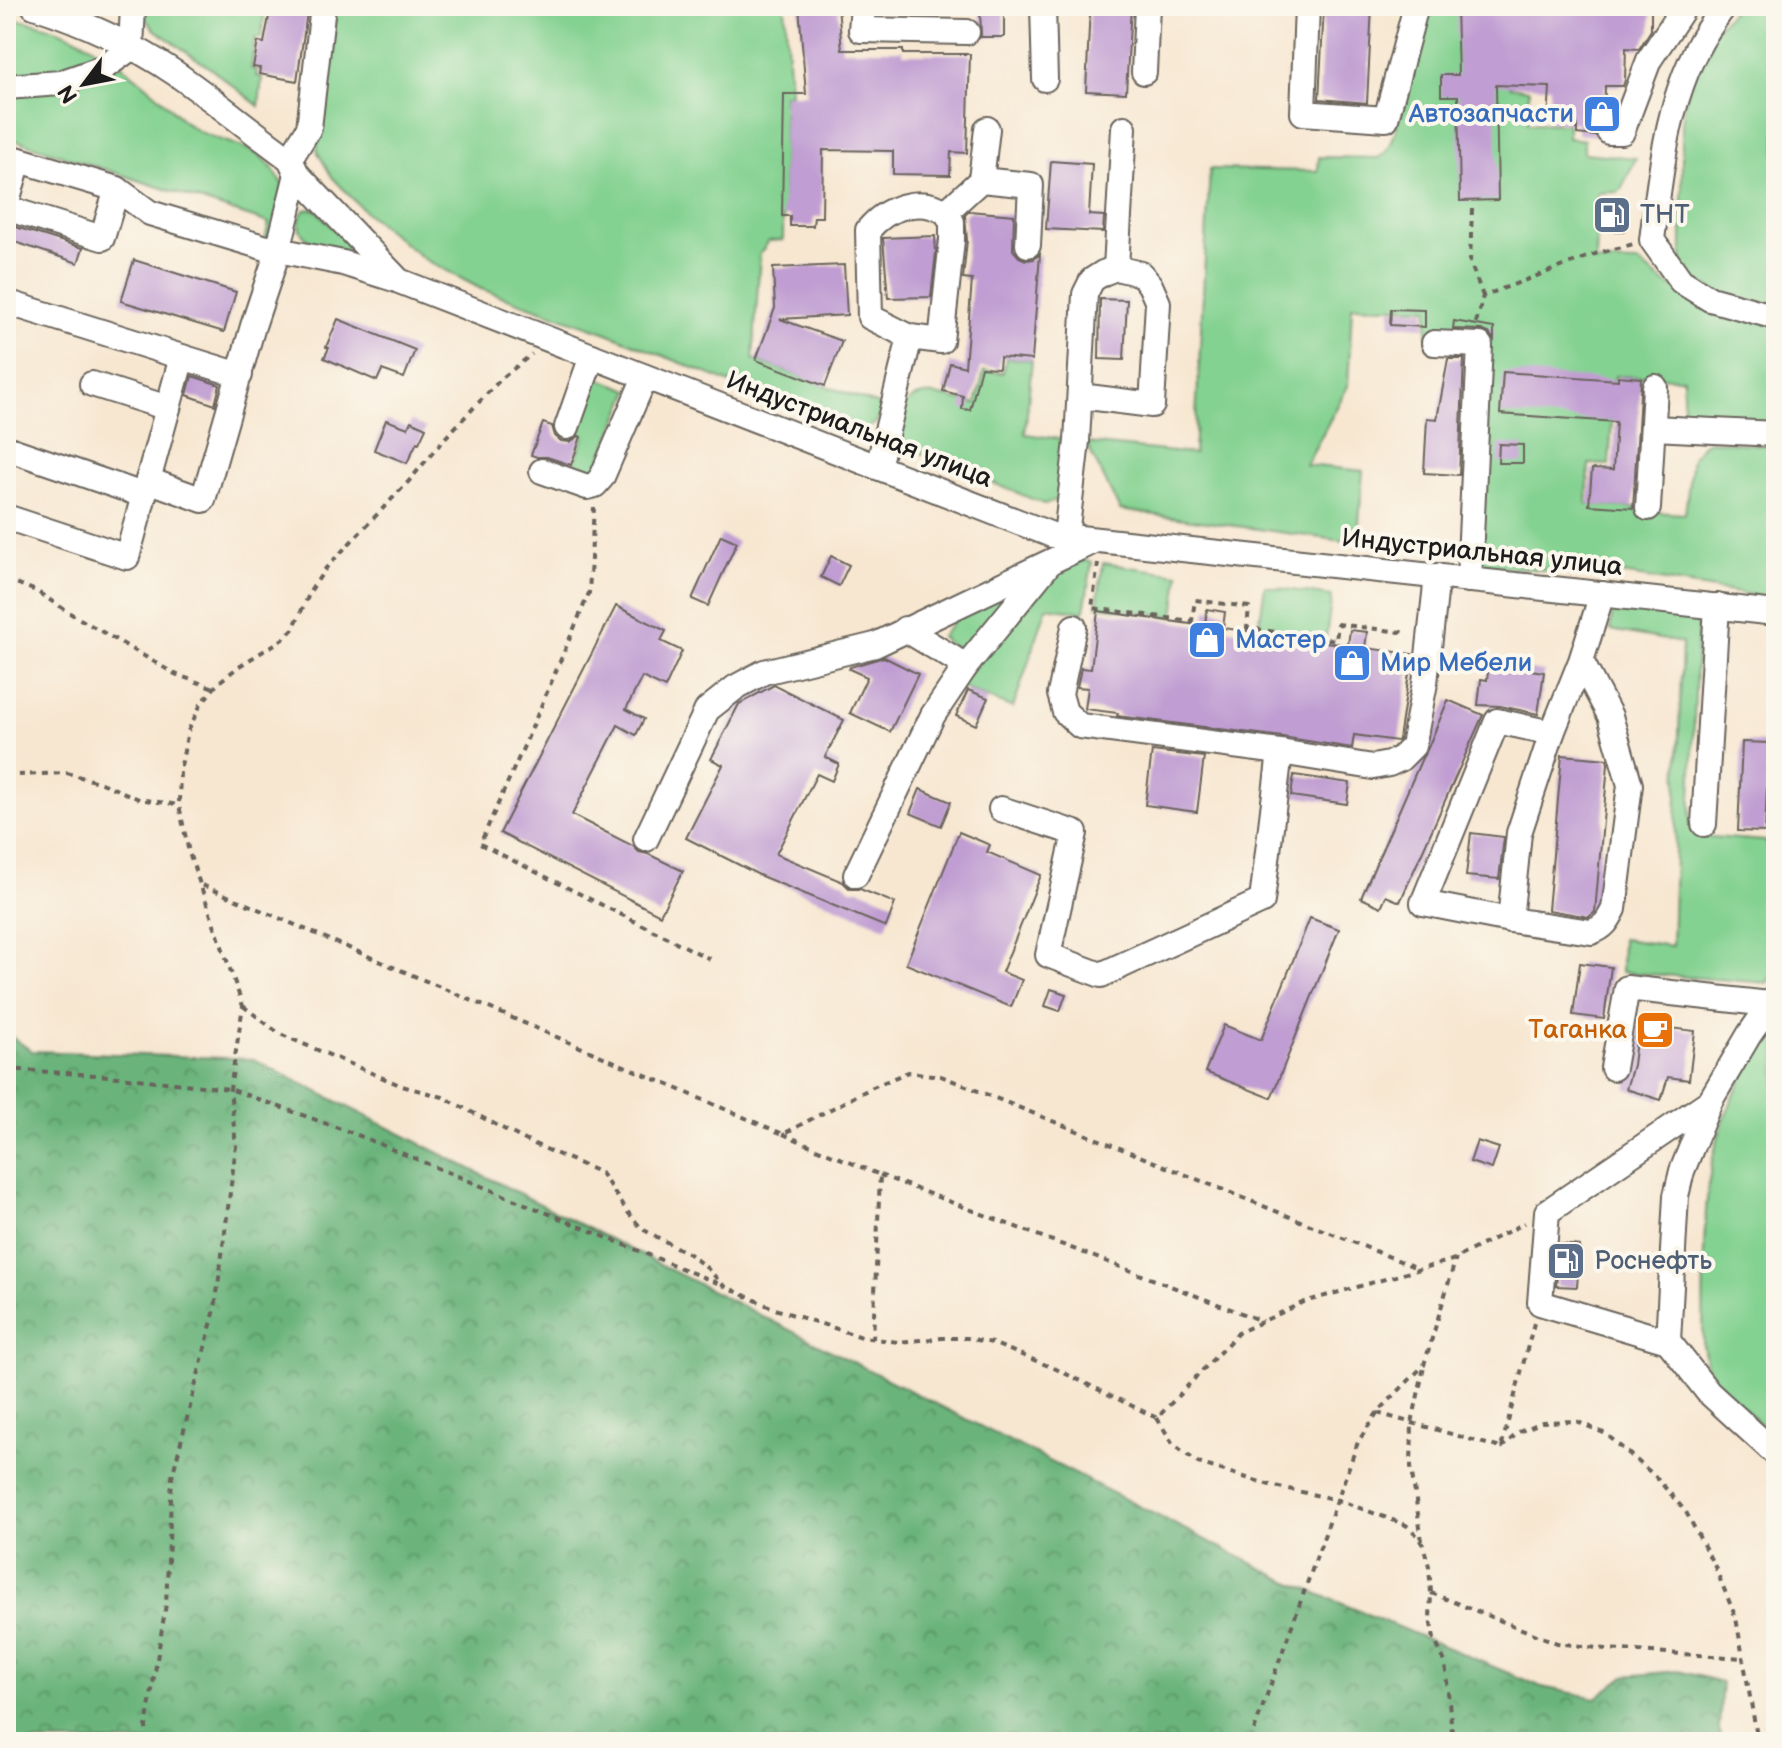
<svg xmlns="http://www.w3.org/2000/svg" width="1782" height="1748" font-family="'Balsamiq Sans',sans-serif">
<defs>
<pattern id="forest-crowns" width="20" height="18" patternUnits="userSpaceOnUse" patternTransform="scale(2)"><rect width="20" height="18" fill="#6bb47b"/><path d="M2 6a3 3 0 1 1 6 0M12 15a3 3 0 1 1 6 0" fill="none" stroke="#579264"/></pattern>
</defs>
<rect width="100%" height="100%" fill="#fbf7ec"/>
<filter id="ink" filterUnits="userSpaceOnUse"><feTurbulence type="fractalNoise" baseFrequency=".0125" numOctaves="2"/><feDisplacementMap in="SourceGraphic" scale="16" xChannelSelector="R" yChannelSelector="G"/><feConvolveMatrix kernelMatrix="1 2 1 2 8 2 1 2 1" color-interpolation-filters="sRGB"/></filter>
<filter id="wash" filterUnits="userSpaceOnUse"><feTurbulence type="fractalNoise" baseFrequency=".006" numOctaves="4" result="noise"/><feDisplacementMap in="SourceGraphic" scale="32" xChannelSelector="R" yChannelSelector="G"/><feGaussianBlur stdDeviation="1.8" result="paint"/><feColorMatrix in="noise" values="0 0 0 0 0 0 0 0 0 0 0 0 0 0 0 0 0 1.4 0 .05"/><feComposite in="paint" operator="in"/></filter>
<g filter="url(#wash)">
<rect width="100%" height="100%" fill="#f7e7d1"/>
<!-- grass -->
<g fill="#84d291" stroke="#507756" stroke-width="2">
<path d="M144,6H266L261,38H255L251,69L257,70L256,76L262,77L259,106L210,68L154,29L144,17Z"/>
<path d="M336,6H785L790,94H784L783,240L769,241L760,254L753,359L881,406L877,422L862,432L854,433L607,333L481,289L424,259L366,213L332,177L318,153L316,139Z"/>
<path d="M1420,6H1508L1510,87L1529,90L1528,123L1568,124V138L1584,140V153L1636,158L1621,190L1618,192L1598,193L1596,262L1638,263L1665,283L1710,307L1776,326V427L1683,418V378L1615,376L1609,465L1589,464L1587,504L1636,508V511L1685,514L1692,458L1703,444L1709,441L1776,446V599L1610,572L1600,576L1478,564L1486,339L1427,336L1428,308L1352,306L1348,386L1306,465L1363,471L1358,536L1351,542L1120,510L1086,443L1194,454L1210,169L1318,171L1319,157L1378,158C1390,152 1392,141 1396,129Z"/>
<path d="M1737,6H1776V307L1719,293L1689,277L1682,261V123L1686,96L1710,34Z"/>
<path d="M6,19C62,22 111,54 152,90C166,102 177,118 193,128C215,142 246,143 265,160C273,167 278,177 283,185L277,227L264,244L269,223L6,137Z"/>
<path d="M311,209L316,210L348,244L347,249L344,252C323,251 286,237 304,210Z"/>
<path d="M1006,358L1032,360L1025,434L1069,440L1061,492C1057,501 1054,503 1044,504L904,446C900,433 898,421 904,408C917,383 954,400 976,404L984,371L1003,373Z"/>
<path d="M597,378L630,390L593,477L571,474L584,436L578,432Z"/>
<path d="M1081,560L1092,562L1084,612L1047,607L1013,708L958,686L1053,571Z"/>
<path d="M1103,563L1179,574L1174,617L1097,606Z"/>
<path d="M1265,586L1332,596L1326,637L1259,627Z"/>
<path d="M1014,588C1002,605 979,650 958,651L941,637L957,617Z"/>
<path d="M1613,608L1698,615L1690,826L1699,836L1765,841L1775,858L1769,909L1776,912V967L1767,983L1621,972L1622,939L1672,946L1682,643L1610,630Z"/>
<path d="M1776,1025V1440L1713,1377L1706,1363L1703,1345C1704,1291 1702,1235 1709,1180C1716,1125 1743,1069 1776,1025Z"/>
</g>
<!-- forest -->
<path fill="url(#forest-crowns)" stroke="#44684c" stroke-width="2" d="M6,1033L32,1051L253,1059L1285,1580L1542,1687L1596,1698L1625,1676L1678,1671L1722,1682L1719,1729L1722,1742H6Z"/>
<g id="blocks">
<!-- building -->
<g fill="#c09dd2">
<path d="M271,6H308L297,81L259,74L260,68L253,67L258,42L264,43Z"/>
<path d="M799,6H838L842,50H903V54H970L967,153L951,152L950,175L893,174V151L823,150L822,217H814L813,226H790V216H782L784,94H806Z"/>
<path d="M980,6H1004V37H981Z"/>
<path d="M1090,6H1131L1126,93L1086,91Z"/>
<path d="M1324,6H1372L1367,103L1319,99Z"/>
<path d="M1456,6H1651V30L1639,49L1626,48L1625,80L1623,86H1605L1604,118L1596,125L1595,136L1577,134V123L1548,120L1550,87L1496,85L1498,200L1460,201L1458,96H1441V75H1458Z"/>
<path d="M1051,161L1092,164L1089,215L1104,216L1103,232L1046,229Z"/>
<path d="M1602,199H1626L1625,231H1602Z"/>
<path d="M969,211L1014,215L1013,250L1019,257L1026,260L1034,259L1040,254L1032,360L1000,357L999,368L981,367L970,410L962,409L963,396L943,391L950,363L965,367L972,280L963,279L967,240L965,215Z"/>
<path d="M6,224L83,248L78,263L6,239Z"/>
<path d="M935,236L936,253L931,297L888,298L883,238Z"/>
<path d="M134,260L236,292L224,332L121,301Z"/>
<path d="M844,265L847,315L780,319L842,341L825,386L756,360L775,308L773,268Z"/>
<path d="M1100,299L1127,300L1124,360L1099,359Z"/>
<path d="M1391,309L1425,310V327L1390,325Z"/>
<path d="M338,319L415,350L404,378L382,370L377,381L324,358L329,348L326,347Z"/>
<path d="M1454,321L1494,328V340L1489,333L1481,330L1453,329Z"/>
<path d="M1448,359H1464L1459,475L1424,473L1427,418L1437,419Z"/>
<path d="M1503,372L1618,380V376L1641,378L1633,508L1589,505L1592,469L1613,470L1616,422L1500,414Z"/>
<path d="M192,376L220,385L215,405L187,395Z"/>
<path d="M386,420L408,428L411,421L426,428L419,443L417,442L407,463L374,450Z"/>
<path d="M543,423L552,426L555,436L561,441L570,442L579,436L581,437L571,465L547,457H537L531,455Z"/>
<path d="M1499,444L1523,445V463H1498Z"/>
<path d="M721,535L737,542L708,606L692,599Z"/>
<path d="M831,556L849,565L839,586L821,577Z"/>
<path d="M616,606L666,631L661,641L682,651L665,688L642,677L626,709L644,719L636,735L618,725L572,815L633,846L639,852L648,854L683,871L660,915L500,833Z"/>
<path d="M1207,609L1225,612L1223,628L1348,645L1350,630L1367,632L1365,648L1412,654L1399,739L1397,741L1354,735L1352,748L1282,737L1117,716L1118,713L1085,709L1088,688L1077,687L1081,668L1091,669L1098,611L1205,626Z"/>
<path d="M884,657L918,674L890,732L850,713L867,677L849,669L850,667Z"/>
<path d="M1489,664L1544,672L1538,714L1500,706L1478,705L1481,679L1487,680Z"/>
<path d="M774,685L844,720L825,757L839,764L832,781L817,774L776,854L843,882L850,889H860L895,903L886,927L761,876L686,838L723,765L711,759L739,704Z"/>
<path d="M968,690L988,698L976,725L956,716Z"/>
<path d="M1448,700L1483,715L1400,902L1386,896L1381,907L1361,898L1422,758L1427,750Z"/>
<path d="M1742,742L1769,743L1765,832L1738,831Z"/>
<path d="M1152,751L1204,757L1197,812L1145,805Z"/>
<path d="M1562,755L1607,759L1608,764L1595,912L1589,917L1548,910Z"/>
<path d="M1294,775L1350,783L1347,804L1291,796Z"/>
<path d="M920,789L951,802L941,826L910,813Z"/>
<path d="M959,832L990,845L987,852L1041,875L1002,972L1022,980L1011,1007L906,964Z"/>
<path d="M1471,833L1504,837L1499,879L1466,876Z"/>
<path d="M1310,918L1339,929L1271,1098L1205,1072L1224,1025L1261,1040Z"/>
<path d="M1580,963L1611,967L1604,1019L1573,1015Z"/>
<path d="M1051,989L1066,994L1060,1011L1045,1006Z"/>
<path d="M1638,1024L1695,1031L1689,1080L1668,1077L1661,1100L1626,1089L1633,1065Z"/>
<path d="M1477,1141L1499,1148L1492,1169L1470,1162Z"/>
<path d="M1560,1244L1580,1246L1577,1287L1556,1286Z"/>
</g>
</g>
</g>
<g filter="url(#ink)">
<use href="#blocks" fill-opacity="0" stroke="#69635b" stroke-width="2"/>
<g fill="none" stroke-linecap="round" stroke-linejoin="round">
<!-- minor casing -->
<g stroke="#69635b" stroke-width="28">
<g id="minor">
<path d="M34,6C81,21 134,45 175,73C214,100 251,131 290,159L297,174L399,281L1052,535L1776,613"/>
<path d="M863,6L861,30L967,32"/>
<path d="M1043,6L1045,79"/>
<path d="M1307,6L1303,113L1386,119L1416,6"/>
<path d="M1725,6C1718,13 1713,23 1707,31C1668,93 1661,168 1652,240L1681,281L1710,299L1776,317"/>
<path d="M1144,72L1147,6"/>
<path d="M6,87L60,83L103,68L131,48L133,6"/>
<path d="M1609,132H1622L1649,60L1685,6"/>
<path d="M6,156L117,189L150,213L263,247L343,263L394,279"/>
<path d="M290,159L309,128L323,6"/>
<path d="M981,180L1031,185L1028,245"/>
<path d="M6,205L19,160"/>
<path d="M6,208L102,238L117,189"/>
<path d="M946,212C919,196 887,207 868,230L870,317L910,337L941,341L952,240V222L946,212L981,180L987,129"/>
<path d="M1116,268L1124,128"/>
<path d="M6,302L182,357L127,557L6,517"/>
<path d="M1434,343L1480,345L1469,580"/>
<path d="M182,357L240,375"/>
<path d="M92,384L168,408"/>
<path d="M567,427L592,356"/>
<path d="M1653,428L1776,434"/>
<path d="M6,448L143,495"/>
<path d="M878,467L910,337"/>
<path d="M542,471L587,487L595,485L602,477L645,377"/>
<path d="M148,480L203,500L253,326L278,251L297,174"/>
<path d="M1648,508L1655,387"/>
<path d="M1066,536L1077,441L1085,294L1092,280L1103,273L1116,268L1141,274L1150,285L1158,303L1152,405L1080,396"/>
<path d="M1074,627L1060,694L1065,712L1080,726L1280,752L1373,767L1389,764L1400,759L1413,746L1425,683L1437,576"/>
<path d="M905,629L966,666"/>
<path d="M1581,661L1610,716L1630,785L1614,909C1608,921 1604,928 1591,932L1510,920L1519,833L1552,733L1581,661L1602,594"/>
<path d="M1001,809L1075,833L1048,955L1101,975L1262,901L1280,752"/>
<path d="M1704,824L1717,606"/>
<path d="M646,839L707,710L736,687L764,672L875,645L1094,541"/>
<path d="M856,875L933,715L966,666L1048,565"/>
<path d="M1510,920L1423,903L1497,721L1552,733"/>
<path d="M1776,996L1749,1035L1710,1101L1682,1171L1676,1196L1668,1341L1708,1392L1776,1454"/>
<path d="M1613,1068L1627,988L1769,1004"/>
<path d="M1668,1341L1540,1303L1547,1212L1710,1101"/>
</g>
</g>
<!-- path -->
<g stroke="#69635b" stroke-width="4" stroke-dasharray="6 6" stroke-linecap="butt">
<path d="M1472,209L1470,262L1483,296"/>
<path d="M1476,323L1483,296L1598,253L1634,244"/>
<path d="M594,507L589,593L528,737L480,844L710,959"/>
<path d="M1098,563L1092,608L1192,621L1195,600L1249,607L1247,628L1336,640L1338,624L1408,633"/>
<path d="M6,579L36,591L73,615L175,674L214,688"/>
<path d="M6,774L15,775L67,773L101,783L139,799L179,805"/>
<path d="M202,885L783,1134L873,1087L908,1072L941,1076L1417,1268"/>
<path d="M243,1006L280,1034L402,1086L443,1097L525,1140L601,1173L626,1210L642,1229L689,1254L707,1268L724,1286L775,1309L862,1337L898,1342L943,1338H967L992,1343L1056,1369L1157,1418L1238,1333L1304,1302L1452,1260L1525,1223"/>
<path d="M6,1069L109,1076L230,1089L355,1134L722,1285"/>
<path d="M783,1134L880,1175L873,1339"/>
<path d="M880,1175L1262,1321"/>
<path d="M1377,1413L1501,1448L1534,1323"/>
<path d="M1157,1418L1173,1444L1198,1463L1270,1485L1338,1500L1406,1525L1415,1533L1423,1545L1429,1566L1431,1593L1430,1619L1434,1639L1445,1662L1453,1742"/>
<path d="M1501,1448L1519,1432L1542,1422L1576,1421L1606,1434L1655,1476L1686,1512L1715,1567L1736,1618L1758,1742"/>
<path d="M1422,1541L1411,1467L1412,1423L1424,1367"/>
<path d="M1431,1593L1557,1643L1606,1649L1743,1658"/>
<path d="M147,1742L146,1727L166,1604L172,1477L215,1309L236,1146L230,1089L243,1006L189,853L179,805L180,771L188,731L201,704L219,682L241,665L283,639L293,629L311,590L326,568L409,481L445,438L501,379L532,354"/>
<path d="M1250,1742L1358,1442L1377,1413L1424,1365L1456,1258"/>
</g>
<!-- minor -->
<use href="#minor" stroke="#fff" stroke-width="24"/>
</g>
</g>
<!-- icons -->
<defs>
<g id="shop-square" transform="scale(2)"><rect x="-9" y="-9" width="18" height="18" rx="4" fill="#3f7fe0" stroke="#fbf7ec"/><path d="M-5-2.5h2.3a2.7 3.5 0 0 1 5.4 0H5L5.5 6h-11ZM-1.5-2.5h3a1.5 2.3 0 0 0-3 0Z" fill="#fff"/></g>
<g id="fuel-square" transform="scale(2)"><rect x="-9" y="-9" width="18" height="18" rx="4" fill="#5c6f8a" stroke="#fbf7ec"/><path d="M-5.5-6h7V0h2V4h1.3V-2.5L3-4.5l.8-.8L6-3V5H2.5V1h-1V6h-7ZM-4.2-4.7v3.2H.2V-4.7Z" fill="#fff"/></g>
<g id="cafe-square" transform="scale(2)"><rect x="-9" y="-9" width="18" height="18" rx="4" fill="#e8710a" stroke="#fbf7ec"/><path d="M-5.5-4.5H6V0H3Q3 3.5 0 3.5H-2.5Q-5.5 3.5-5.5 0ZM3-3.2v2h1.7v-2ZM-6 4.5H4V6H-6Z" fill="#fff"/></g>
</defs>
<g fill-rule="evenodd">
<use href="#shop-square" x="1602" y="114"/>
<use href="#fuel-square" x="1612" y="215"/>
<use href="#shop-square" x="1207" y="640"/>
<use href="#shop-square" x="1352" y="663"/>
<use href="#cafe-square" x="1655" y="1030"/>
<use href="#fuel-square" x="1566" y="1261"/>
</g>
<g text-anchor="middle" dominant-baseline="central" stroke-width="8" stroke-linejoin="round" paint-order="stroke">
<!-- shop labels -->
<g font-size="26" fill="#366cbe" stroke="#fbf7ec" text-anchor="start">
<text x="1574" y="114" text-anchor="end">Автозапчасти</text>
<text x="1235" y="640">Мастер</text>
<text x="1380" y="663">Мир Мебели</text>
</g>
<!-- service labels -->
<g font-size="26" fill="#4e5e75" stroke="#fbf7ec" text-anchor="start">
<text x="1640" y="215">ТНТ</text>
<text x="1594" y="1261">Роснефть</text>
</g>
<!-- street labels -->
<g font-size="26" fill="#1c1c1c" stroke="#fbf7ec">
<text transform="translate(859 430) rotate(21)">Индустриальная улица</text>
<text transform="translate(1482 553) rotate(6)">Индустриальная улица</text>
</g>
<!-- food labels -->
<g font-size="26" fill="#c56008" stroke="#fbf7ec" text-anchor="end">
<text x="1627" y="1030">Таганка</text>
</g>
</g>
<!-- margin -->
<rect width="1782" height="1748" fill="none" stroke="#fbf7ec" stroke-width="32"/>
<!-- north arrow -->
<g transform="translate(84 84) rotate(238)" stroke="#fbf7ec" stroke-width="6" paint-order="stroke">
<path d="M0-6L14 30L0 20L-14 30Z" fill="#1c1c1c"/>
<text y="-12" font-size="22" font-weight="bold" text-anchor="middle" fill="#1c1c1c">N</text>
</g>
</svg>
